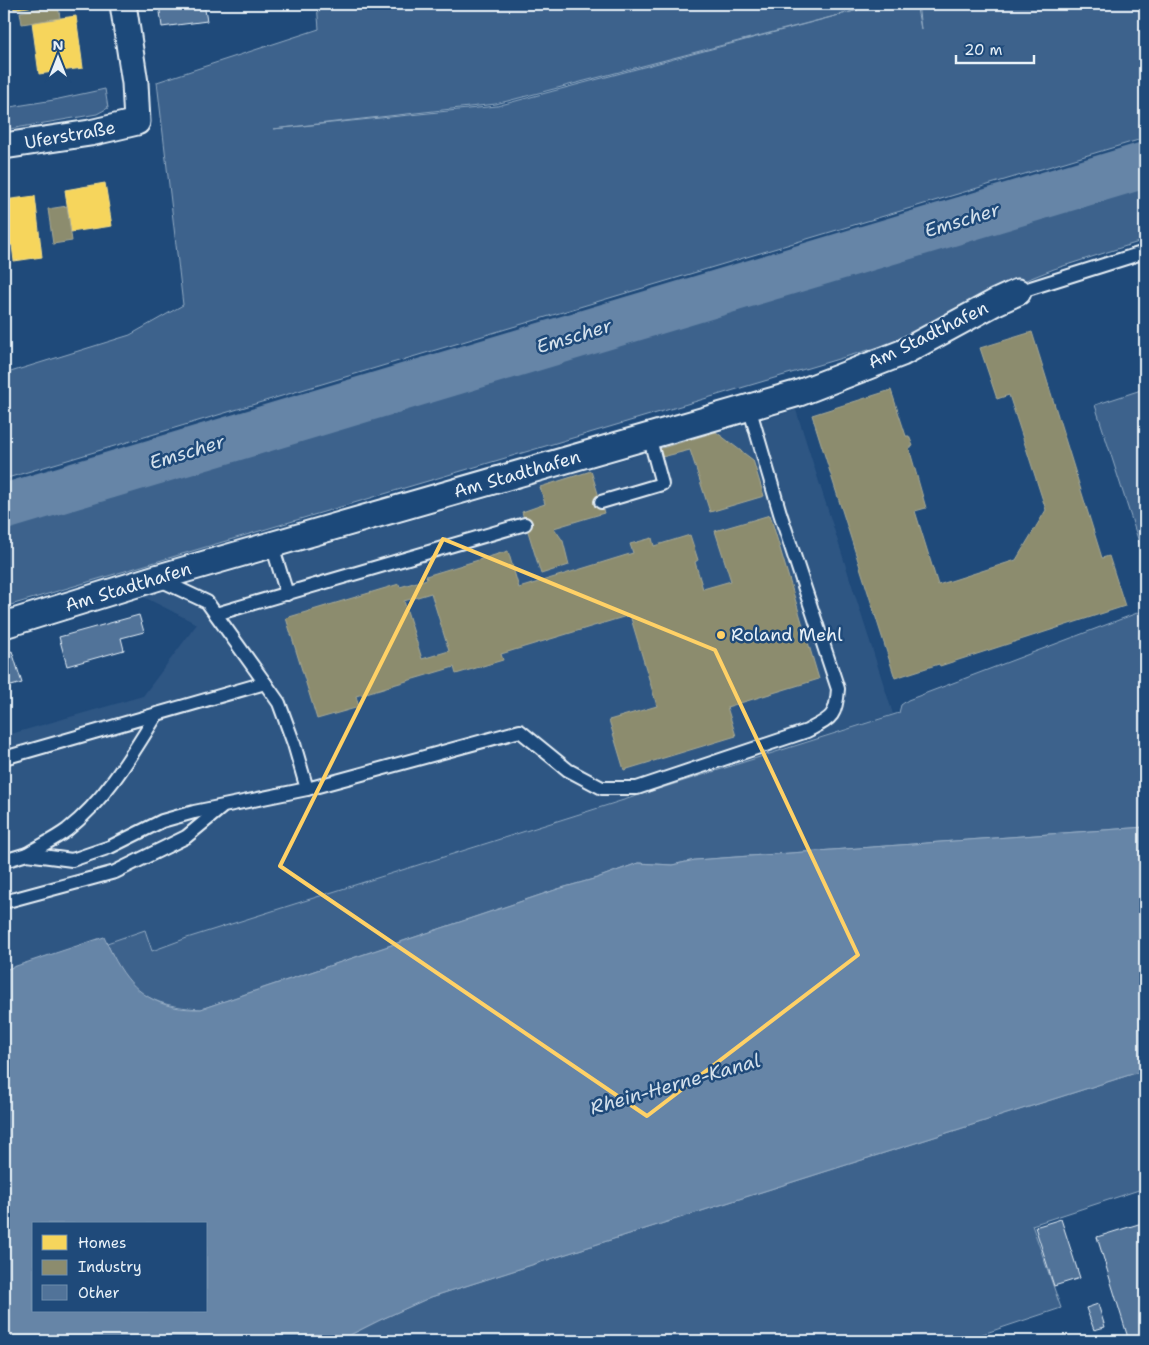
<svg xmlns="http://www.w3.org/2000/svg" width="1149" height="1345" font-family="'Shantell Sans',sans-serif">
<rect width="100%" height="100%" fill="#1f4a7a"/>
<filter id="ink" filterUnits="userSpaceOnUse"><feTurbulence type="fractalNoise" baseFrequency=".02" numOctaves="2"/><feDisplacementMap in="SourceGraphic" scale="10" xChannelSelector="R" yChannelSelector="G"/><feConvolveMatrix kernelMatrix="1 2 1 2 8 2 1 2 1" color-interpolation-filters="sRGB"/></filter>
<g filter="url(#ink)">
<!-- built -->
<path fill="#2e5683" d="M796,410L893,714L187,938L151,952L145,931L107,943L104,937L4,970V736L143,696L197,624L144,597Z"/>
<!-- green -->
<g fill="#3c628c" stroke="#92aac2" fill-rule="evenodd">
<path d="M317,4H916L921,29L918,4H1145V138L4,479V374L130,335L183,305L157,82L319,29ZM858,10L497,106L273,129L496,104Z"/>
<path d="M105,89L108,108L97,114L4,130V108L54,100Z"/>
<path d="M1145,181V240L1054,269L1006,288L909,338L4,607V526Z"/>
<path d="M1145,386V561L1095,405L1138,391Z"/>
<path d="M1145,610V827L695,860L672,865L638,863L597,878L558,889L201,1009C148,1006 128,992 107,943L145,930L152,951L187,938L899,713L901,705L908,700Z"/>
<path d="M1145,1070V1188L1032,1225L1061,1308L962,1341H338L380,1320L431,1297Z"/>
</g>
<!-- water -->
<path fill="#6685a7" stroke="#9ab0c7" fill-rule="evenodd" d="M1145,827V1070L431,1297L380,1320L338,1341H4V970L104,937C120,972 135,998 174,1007C183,1009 193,1009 201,1009L558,889L597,878L638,863L672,865L695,860ZM34,1224H206V1311H34Z"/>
<!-- homes -->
<g fill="#f6d55c" stroke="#f2dd8b">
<path d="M13,4H49L14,9Z"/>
<path d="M76,16L83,68L39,74L32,22Z"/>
<path d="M105,183L112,226L71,232L65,190Z"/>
<path d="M35,196L42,257L14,261L12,245H6L4,236V200Z"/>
</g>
<!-- industry -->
<g fill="#8c8c6e" stroke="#a8aa97" fill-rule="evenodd">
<path d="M58,5L60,18L22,24L20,12Z"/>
<path d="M67,206L72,241L53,244L48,209Z"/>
<path d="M1032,332L1102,558L1109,556L1125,606L940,666L939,664L895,678L812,415L891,390L906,436H909L913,446L909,448L926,508L915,511L938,585L1016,560L1046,510L1009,395L997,399L980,348Z"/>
<path d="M716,432L753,460L764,496L710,512L690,450L662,457L659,449Z"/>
<path d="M591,471L604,513L554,528L563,541L569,565L541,574L522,512L545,504L540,487Z"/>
<path d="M770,515L819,679L727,707L736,736L624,770L609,720L657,706L630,615L501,654L503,660L456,674L454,667L356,696L359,707L317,719L286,618L399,584L400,587L427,579L426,576L508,551L519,588L633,553L630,544L652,538L654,546L690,535L698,560L695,562L703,589L731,581L715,531ZM431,593L449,651L422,659L404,601Z"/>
</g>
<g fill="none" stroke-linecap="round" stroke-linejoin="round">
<!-- river -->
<path stroke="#6685a7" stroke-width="46" d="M4,507L1145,165"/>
</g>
<!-- building -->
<g fill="#517399" stroke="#e8f1f8">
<path d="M159,4H204L207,21L162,27Z"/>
<path d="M139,615L144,632L121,638L124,650L67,666L59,637Z"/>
<path d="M12,651L22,683L4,688V654Z"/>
<path d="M1061,1219L1080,1278L1054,1286L1035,1227Z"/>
<path d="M1145,1222V1341H1129L1097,1237Z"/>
<path d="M1098,1304L1105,1327L1094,1330L1086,1308Z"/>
</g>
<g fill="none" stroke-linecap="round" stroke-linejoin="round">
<!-- lane casing -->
<g stroke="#e8f1f8" stroke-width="16">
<g id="lane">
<path d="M1018,292L1145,252"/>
<path d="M601,502L662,484L649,436"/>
<path d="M272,545L287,594"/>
<path d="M216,614L525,524"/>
<path d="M4,758L265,683"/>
<path d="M307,789L520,731L568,770L602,788H637L807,731C831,718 836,718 838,689L780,513L749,407"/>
<path d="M27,854C40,846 55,839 67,830C106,799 131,756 157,714"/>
<path d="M4,861L27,854L72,860L110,847L162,821L194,812L307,789L294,744L279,703L265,683L207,602L158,579"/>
<path d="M4,902L115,872L186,837L221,808"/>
</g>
</g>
<!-- street casing -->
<g stroke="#e8f1f8" stroke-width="29">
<g id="street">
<path d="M4,146L90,133L137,122L135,83L123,4"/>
<path d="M4,625L156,578L799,393L902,353L996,302L1018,292"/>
</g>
</g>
<!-- lane -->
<use href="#lane" stroke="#1f4a7a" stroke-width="12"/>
<!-- street -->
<use href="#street" stroke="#1f4a7a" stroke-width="25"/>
</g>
</g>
<!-- marked area -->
<path fill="none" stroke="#ffd166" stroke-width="4" stroke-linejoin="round" d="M443,539L715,650L858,955L647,1116L280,866Z"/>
<!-- markers -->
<circle fill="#ffd166" stroke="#1f4a7a" stroke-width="2" cx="721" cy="635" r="5"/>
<g text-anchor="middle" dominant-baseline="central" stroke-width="5" stroke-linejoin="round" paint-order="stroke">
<!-- street labels -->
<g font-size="18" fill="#e8f1f8" stroke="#1f4a7a">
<text transform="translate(70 135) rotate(-10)">Uferstraße</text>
<text transform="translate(928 335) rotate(-26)">Am Stadthafen</text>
<text transform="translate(517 474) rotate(-16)">Am Stadthafen</text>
<text transform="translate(128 587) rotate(-17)">Am Stadthafen</text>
</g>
<!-- poi labels -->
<g font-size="18" fill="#e8f1f8" stroke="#1f4a7a" text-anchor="start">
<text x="731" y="635">Roland Mehl</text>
</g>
<!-- water labels -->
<g font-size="19" font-style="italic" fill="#d4e1ec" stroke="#1f4a7a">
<text transform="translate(962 220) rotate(-17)">Emscher</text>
<text transform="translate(574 336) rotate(-17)">Emscher</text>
<text transform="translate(187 452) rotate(-17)">Emscher</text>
<text transform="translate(675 1084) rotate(-16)">Rhein-Herne-Kanal</text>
</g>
</g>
<!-- margin -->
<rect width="1149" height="1345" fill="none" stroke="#1f4a7a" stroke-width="20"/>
<rect x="10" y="10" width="1129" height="1325" fill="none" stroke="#e8f1f8" stroke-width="2" filter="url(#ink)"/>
<!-- legend -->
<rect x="32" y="1222" width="175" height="90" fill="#1f4a7a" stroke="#6f8dac"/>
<rect x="42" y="1235" width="25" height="15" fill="#f6d55c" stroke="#6f8dac"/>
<text x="78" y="1248" font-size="15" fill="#e8f1f8">Homes</text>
<rect x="42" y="1260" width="25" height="15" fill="#8c8c6e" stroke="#6f8dac"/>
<text x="78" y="1272" font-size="15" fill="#e8f1f8">Industry</text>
<rect x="42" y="1285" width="25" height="15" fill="#517399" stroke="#6f8dac"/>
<text x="78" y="1298" font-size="15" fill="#e8f1f8">Other</text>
<!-- north arrow -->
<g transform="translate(58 58)" stroke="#1f4a7a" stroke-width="4" paint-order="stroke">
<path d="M0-4L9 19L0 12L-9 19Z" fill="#e8f1f8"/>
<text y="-8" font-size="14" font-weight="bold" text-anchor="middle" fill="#e8f1f8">N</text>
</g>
<!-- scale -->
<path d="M956 55v8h78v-8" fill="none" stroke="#e8f1f8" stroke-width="2.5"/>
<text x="964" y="55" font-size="15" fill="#e8f1f8" stroke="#1f4a7a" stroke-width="4" paint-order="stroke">20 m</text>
</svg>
